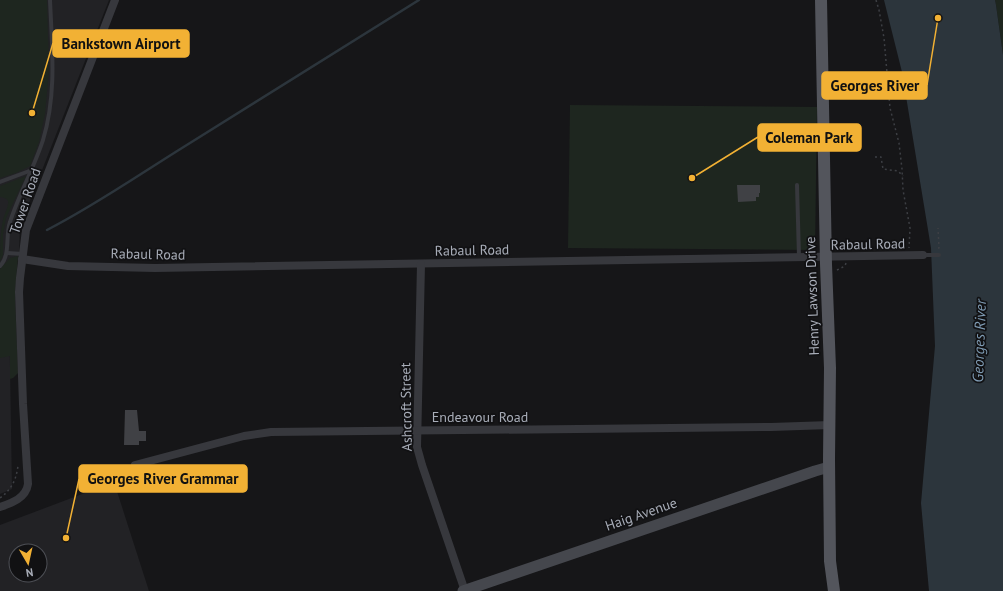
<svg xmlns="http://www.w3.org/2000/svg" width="1003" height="591" font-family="'PT Sans',sans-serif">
<rect width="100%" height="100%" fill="#161618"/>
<!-- built -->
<g fill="#222225" fill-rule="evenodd">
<path d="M0,0H109L20,226L19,253L9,306L12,489L0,494Z"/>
<path d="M114,482L149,591H0V525ZM16,551H40V575H16Z"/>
</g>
<!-- green -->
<g fill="#1e261f">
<path d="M0,0H47L49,70L45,114L39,142L30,166L16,173L0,178Z"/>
<path d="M995,0H1003V55L996,5Z"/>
<path d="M570,105L817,107L815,250L568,248Z"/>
<path d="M26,176L6,218L3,234V255L0,261C0,247 0,233 3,220C4,215 9,206 8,201C6,198 3,197 0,197V186Z"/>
<path d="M18,256L15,295L18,373L13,378L10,379V356L0,358V269L10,258Z"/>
</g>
<!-- water -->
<path fill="#2c353c" d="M884,0H995L996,5L1003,55V591H929L921,503L935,346L931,248L902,72Z"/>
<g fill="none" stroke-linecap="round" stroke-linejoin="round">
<!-- stream -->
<path stroke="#2c353c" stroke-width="2.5" d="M47,230C94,206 137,176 182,148C261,98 340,49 419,0"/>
</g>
<!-- building -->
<g fill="#404145">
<path d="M737,185H760V193H759V197H756V201L738,202Z"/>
<path d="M125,410H137L139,431H146V441H139V445H124Z"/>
</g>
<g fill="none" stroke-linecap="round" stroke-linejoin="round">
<!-- path -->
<g stroke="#3d3f44" stroke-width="1.5" stroke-dasharray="2 3" stroke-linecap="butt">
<path d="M876,0L879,10L884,38L890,108L899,143L902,169L903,190L910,228L909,248"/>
<path d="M875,157H881L883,169L898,171L903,176"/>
<path d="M938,248H939L938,228"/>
<path d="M837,270L845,266L846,263"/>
<path d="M0,498C12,489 16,480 18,466"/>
</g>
<!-- lane -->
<g stroke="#37383d" stroke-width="4">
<path d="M0,182L32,170"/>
<path d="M797,185L799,257"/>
<path d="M7,253L23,254"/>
<path d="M923,255H939"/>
<path d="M0,266C11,255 5,236 10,222C19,194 34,168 43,140C57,94 52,47 50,0"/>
</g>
<!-- street -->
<g stroke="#37383d" stroke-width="8">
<path d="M22,259L68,266L155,268L923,255"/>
<path d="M421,264L417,447L422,465L465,591"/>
<path d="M135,465L244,436L271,432L771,427L830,425"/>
<path d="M0,507C12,503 26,498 28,484L23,404L19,292L20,278L26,230L115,0"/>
</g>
<!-- secondary -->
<path stroke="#45474d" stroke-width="11" d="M463,591L815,471L829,467"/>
<!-- primary -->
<path stroke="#53555c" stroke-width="12" d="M821,0L826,264L830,368L829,459L830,561L834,591"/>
</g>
<g text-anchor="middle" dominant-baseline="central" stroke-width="3.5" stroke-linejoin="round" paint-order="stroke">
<!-- street labels -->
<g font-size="14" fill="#a8adb8" stroke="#111113">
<text transform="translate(25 201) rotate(-71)">Tower Road</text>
<text transform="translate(868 244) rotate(-1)">Rabaul Road</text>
<text transform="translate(472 250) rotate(-1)">Rabaul Road</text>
<text transform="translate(148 254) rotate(1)">Rabaul Road</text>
<text transform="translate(812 296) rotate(-92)">Henry Lawson Drive</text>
<text transform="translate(406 407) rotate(-91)">Ashcroft Street</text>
<text x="480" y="417">Endeavour Road</text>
<text transform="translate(641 514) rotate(-19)">Haig Avenue</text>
</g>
<!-- water labels -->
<g font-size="15" font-style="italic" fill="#7f9bb3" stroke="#111113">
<text transform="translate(979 341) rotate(-88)">Georges River</text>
</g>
</g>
<!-- callouts -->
<path fill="none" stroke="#f2b134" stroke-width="1.5" d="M32 113L53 43M938 18L927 85M692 178L758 137M66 538L79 479"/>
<g fill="#f2b134" stroke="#111113" stroke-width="1.5">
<circle cx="32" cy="113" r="4"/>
<circle cx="938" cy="18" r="4"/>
<circle cx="692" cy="178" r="4"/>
<circle cx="66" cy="538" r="4"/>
</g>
<g fill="#f2b134" stroke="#f2b134" stroke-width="1.5">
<rect x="53" y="30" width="136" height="27" rx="4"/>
<rect x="822" y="72" width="105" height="27" rx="4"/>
<rect x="758" y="124" width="103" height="27" rx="4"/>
<rect x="79" y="465" width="168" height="27" rx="4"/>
</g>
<g font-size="15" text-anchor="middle" font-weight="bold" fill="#111">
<text x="121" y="49">Bankstown Airport</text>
<text x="875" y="91">Georges River</text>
<text x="809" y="143">Coleman Park</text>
<text x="163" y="484">Georges River Grammar</text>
</g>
<!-- north arrow -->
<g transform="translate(28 563) rotate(171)"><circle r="19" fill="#111113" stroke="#4d4f55"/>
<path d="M0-3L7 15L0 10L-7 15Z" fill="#f2b134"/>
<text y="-6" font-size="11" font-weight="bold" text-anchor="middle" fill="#a8adb8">N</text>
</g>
</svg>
